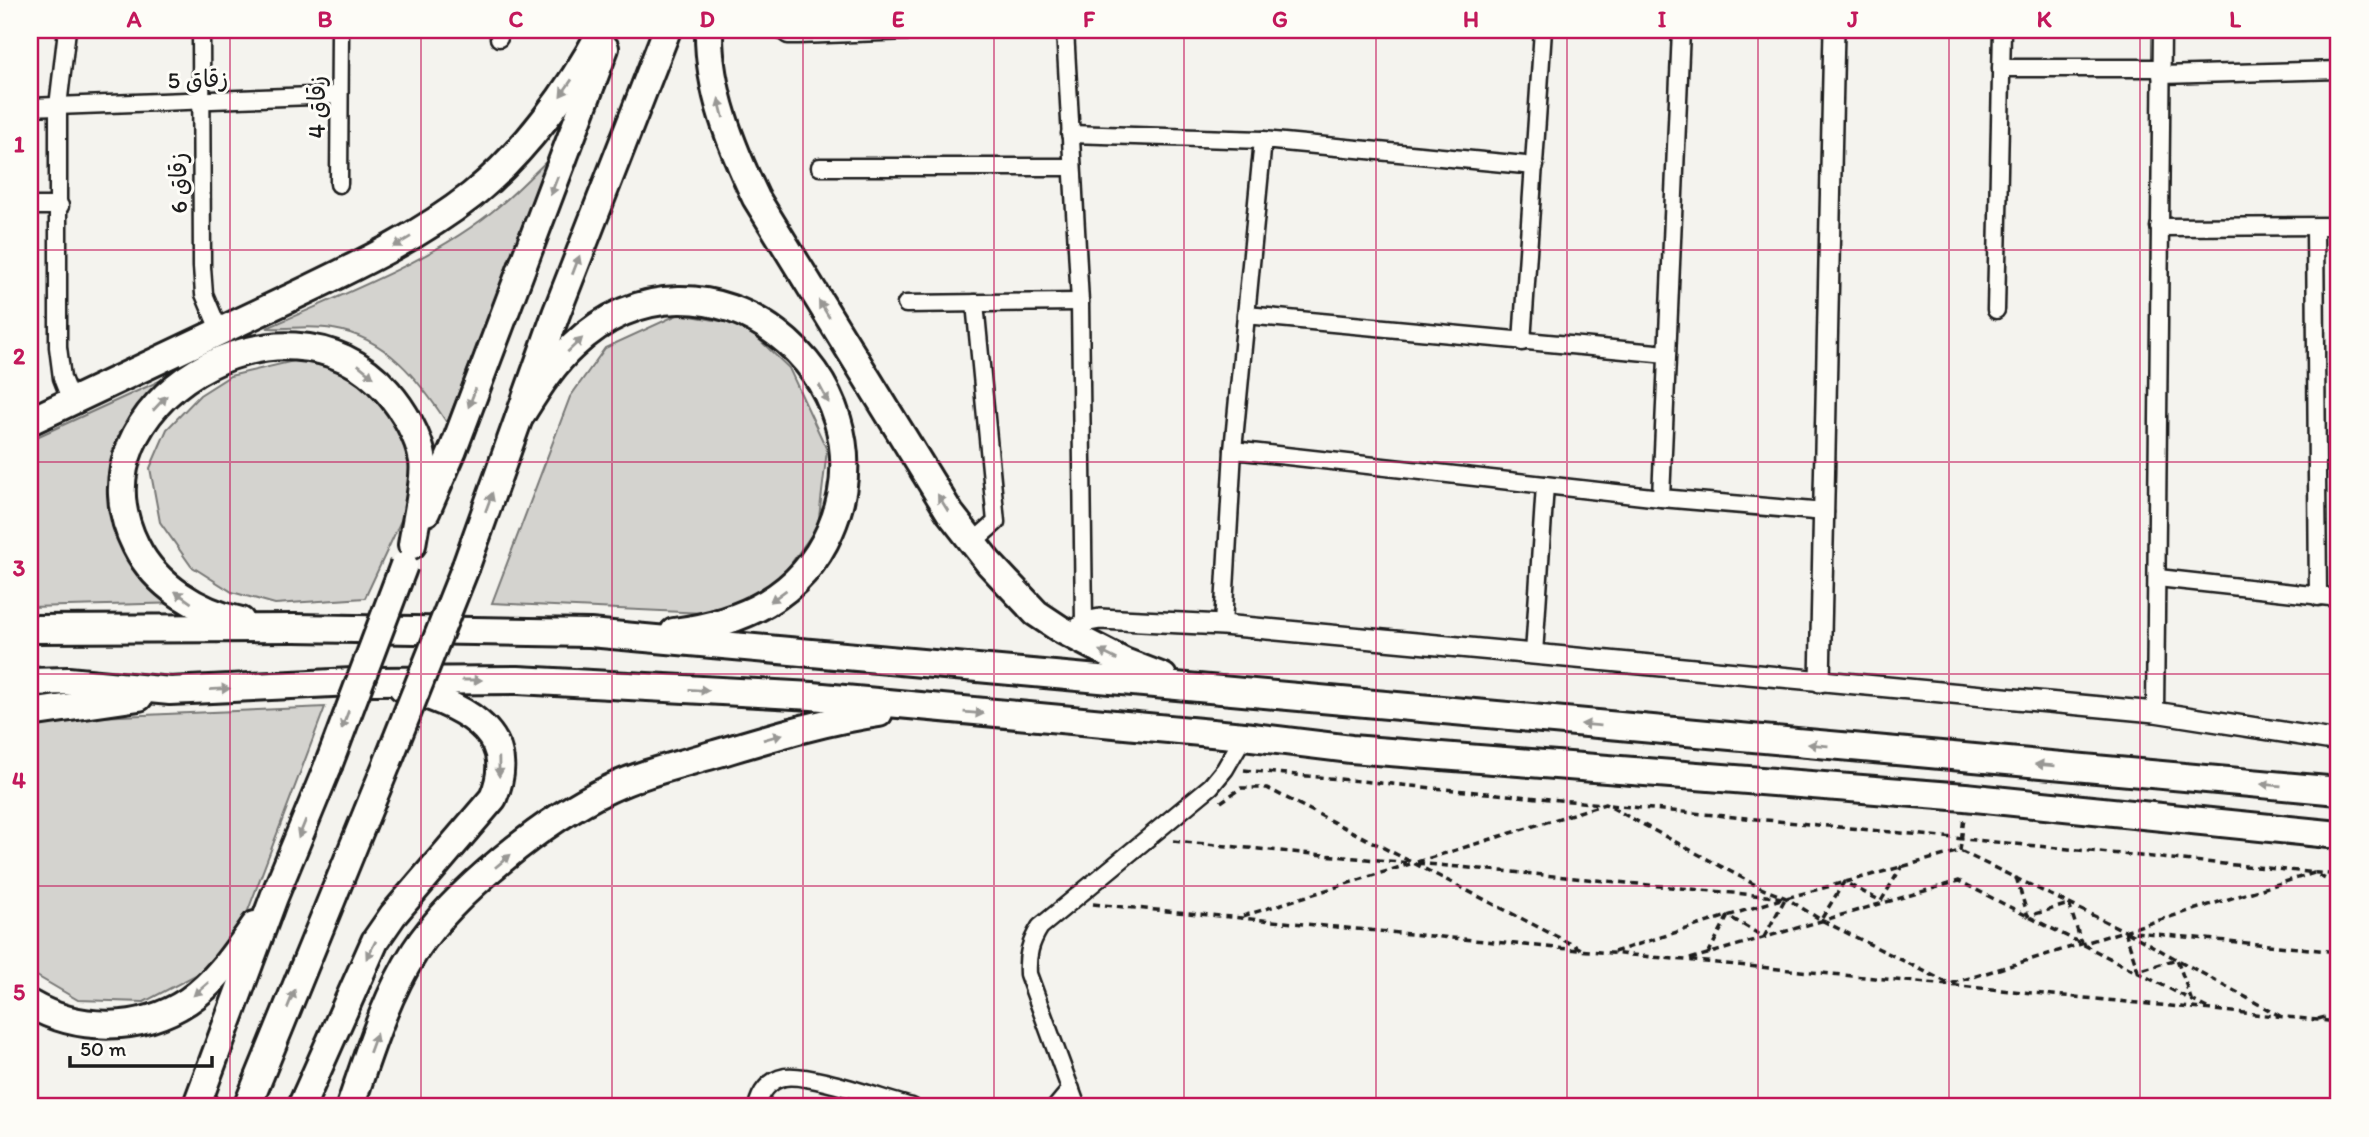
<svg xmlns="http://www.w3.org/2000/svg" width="2369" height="1137" font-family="Itim,'Playpen Sans Arabic',sans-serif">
<rect width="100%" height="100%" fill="#f4f3ee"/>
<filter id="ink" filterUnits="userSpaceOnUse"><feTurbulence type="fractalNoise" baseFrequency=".0143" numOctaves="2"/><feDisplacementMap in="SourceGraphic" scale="14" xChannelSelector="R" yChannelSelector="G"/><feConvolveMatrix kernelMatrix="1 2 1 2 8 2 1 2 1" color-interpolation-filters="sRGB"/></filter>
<g filter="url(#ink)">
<!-- green -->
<g fill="#d4d3cf" stroke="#787876" stroke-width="2">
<path d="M550,158L447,423C419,380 386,337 333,329C312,325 288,329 267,328C343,294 435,260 499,206C517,191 533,174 550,158Z"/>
<path d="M679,314L744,325L789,368L827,450L818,526L777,583L729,606L704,613L492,603L570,397L605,348Z"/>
<path d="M315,356L350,366L401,414L414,471L405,512L365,598L275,604L232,592L191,566L160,522L150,468L167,429L200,395L230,376Z"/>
<path d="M166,378L150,398L118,488L182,603L30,607V440Z"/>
<path d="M325,707L241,929L215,965L144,1002L78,1000L30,972V732L52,719Z"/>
</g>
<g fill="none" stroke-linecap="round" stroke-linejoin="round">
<!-- minor casing -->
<g stroke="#1c1c1c" stroke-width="21">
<g id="minor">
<path d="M67,30L58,106V347L62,378L71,401"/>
<path d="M201,30L202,267L204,294L220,332"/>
<path d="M781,30L788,35H798L939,30"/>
<path d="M1065,30L1080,302L1084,622"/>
<path d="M499,38V30"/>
<path d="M2001,68H2161"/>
<path d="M2161,75L2339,70"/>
<path d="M30,107L339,95"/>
<path d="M1070,134L1263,140L1535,166"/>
<path d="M820,167H1071"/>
<path d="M339,184L340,30"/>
<path d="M30,206H60"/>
<path d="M2159,227L2339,226"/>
<path d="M2315,227L2318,597"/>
<path d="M906,304L1080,302"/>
<path d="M1996,310L2002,30"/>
<path d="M1246,315L1667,354"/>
<path d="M1522,342L1543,30"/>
<path d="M1233,450L1661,498L1825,512"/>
<path d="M1661,498L1681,30"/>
<path d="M972,543L996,522L975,303"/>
<path d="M2158,578L2339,598"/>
<path d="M1223,625L1233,450L1263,140"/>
<path d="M1534,654L1545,485"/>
<path d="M2155,712L2162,30"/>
<path d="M757,1107C760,1093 769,1080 785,1077C810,1073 884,1100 912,1107"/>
<path d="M1056,1107L1071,1089"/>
<path d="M1077,1107L1028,974C1027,955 1030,943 1040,927L1211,786L1225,769L1244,736"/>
</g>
</g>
<!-- tertiary casing -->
<g stroke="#1c1c1c" stroke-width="24">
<g id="tertiary">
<path d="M1072,636L1084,622L1100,619L1223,625L2155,712L2339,741"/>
<path d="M1820,682L1834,30"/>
</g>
</g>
<!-- trunk casing -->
<g stroke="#1c1c1c" stroke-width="32">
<g id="trunk">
<path d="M709,30C708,89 731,146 756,198L950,513L989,563L1036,613L1060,629L1124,662L1163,677"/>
<path d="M519,418C535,393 551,366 573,346C706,220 898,377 830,531C801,597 742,623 674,632"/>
<path d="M30,421C115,380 202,340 288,299C352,268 416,239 472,195C525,152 570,90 602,30"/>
<path d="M426,512L453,450L605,48"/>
<path d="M466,566L556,314L667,30"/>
<path d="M241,621C199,612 156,586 136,546C64,405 286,275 387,391C403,409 419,436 423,461C426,479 415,524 412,545"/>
<path d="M30,629L295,628L590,633L2339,791"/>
<path d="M30,682L68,681L170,691L373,681L518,680L812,696L1244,736L1351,749L1965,797L2339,835"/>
<path d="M30,713L139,697"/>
<path d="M30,1004C78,1032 141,1032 188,1001C216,982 236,952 255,925"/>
<path d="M196,1107L274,897L328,766"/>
<path d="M247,1107L387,764"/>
<path d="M301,1107L375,941L393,915L493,798C523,728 454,704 402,687"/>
<path d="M350,1107C368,1055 385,998 415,951C453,893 546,818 609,789C642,773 679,765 715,754C769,738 823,721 879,713"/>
</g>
</g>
<!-- path -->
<g stroke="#1c1c1c" stroke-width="3.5" stroke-dasharray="7 5" stroke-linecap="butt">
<path d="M1244,770L1602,804"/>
<path d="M1221,802L1241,788H1267L1581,949"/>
<path d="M1610,805L2339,875"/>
<path d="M1173,841L1410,863"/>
<path d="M1960,851L1964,817"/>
<path d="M1417,862L1605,804L1763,889L1786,898L1821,920L1950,984L2314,873L2339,886"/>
<path d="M1417,863L1786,898L1960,851L2125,931L2339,952"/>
<path d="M2016,877L2028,916L2069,904L2082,945"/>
<path d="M1093,904L2339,1022"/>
<path d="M1243,916L1410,864"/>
<path d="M1822,918L1844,882L1881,901L1902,866"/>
<path d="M2125,931L2138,971L2177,959L2191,999"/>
<path d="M2127,932L2280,1016"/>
<path d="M1614,952L1784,898"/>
<path d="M1708,954L1728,916L1764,937L1785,899"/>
<path d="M1690,959L1959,881L2207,1008"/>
<path d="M2318,1019L2339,1013"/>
</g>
<!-- minor -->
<use href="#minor" stroke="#fdfcf7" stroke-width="16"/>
<!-- tertiary -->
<use href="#tertiary" stroke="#fdfcf7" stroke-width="19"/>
<!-- trunk -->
<use href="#trunk" stroke="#fdfcf7" stroke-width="26"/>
<!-- trunk-bridge casing -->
<g stroke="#1c1c1c" stroke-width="32" stroke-linecap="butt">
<g id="trunk-bridge">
<path d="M387,764L466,566"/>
<path d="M328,766L404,565"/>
</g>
</g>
<!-- trunk-bridge -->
<use href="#trunk-bridge" stroke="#fdfcf7" stroke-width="26"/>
</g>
<!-- one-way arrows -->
<defs><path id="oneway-solid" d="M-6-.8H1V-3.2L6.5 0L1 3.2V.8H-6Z" transform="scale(1.75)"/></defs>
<g fill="#989794">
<use href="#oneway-solid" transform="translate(566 88) rotate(125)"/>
<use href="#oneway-solid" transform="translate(721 108) rotate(-104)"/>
<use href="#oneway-solid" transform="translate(554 186) rotate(111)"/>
<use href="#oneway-solid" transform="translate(402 242) rotate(149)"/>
<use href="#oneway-solid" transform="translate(576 265) rotate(-69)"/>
<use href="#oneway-solid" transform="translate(824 309) rotate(-122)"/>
<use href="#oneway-solid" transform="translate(575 345) rotate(-43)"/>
<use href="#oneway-solid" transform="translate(366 371) rotate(39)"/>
<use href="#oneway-solid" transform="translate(824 394) rotate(62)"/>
<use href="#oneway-solid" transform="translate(472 398) rotate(111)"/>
<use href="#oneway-solid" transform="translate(160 403) rotate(-47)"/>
<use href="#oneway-solid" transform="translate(489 502) rotate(-70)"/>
<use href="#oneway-solid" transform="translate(943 503) rotate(-122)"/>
<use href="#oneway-solid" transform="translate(778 596) rotate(144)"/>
<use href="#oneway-solid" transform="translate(183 597) rotate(-145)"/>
<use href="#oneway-solid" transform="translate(1108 655) rotate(-153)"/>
<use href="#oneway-solid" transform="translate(472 680)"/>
<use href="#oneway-solid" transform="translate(220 689) rotate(-3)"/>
<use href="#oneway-solid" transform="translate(699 690) rotate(3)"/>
<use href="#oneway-solid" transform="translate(974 713) rotate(5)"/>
<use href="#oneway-solid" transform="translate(345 720) rotate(111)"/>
<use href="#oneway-solid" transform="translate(1591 725) rotate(-175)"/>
<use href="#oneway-solid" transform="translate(773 737) rotate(-16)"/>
<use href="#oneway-solid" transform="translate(1818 745) rotate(-175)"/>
<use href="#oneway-solid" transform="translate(2045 765) rotate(-175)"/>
<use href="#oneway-solid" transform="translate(499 767) rotate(89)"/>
<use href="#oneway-solid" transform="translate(2271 785) rotate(-175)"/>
<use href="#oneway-solid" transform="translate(302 829) rotate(112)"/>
<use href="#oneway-solid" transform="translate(503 861) rotate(-40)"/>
<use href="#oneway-solid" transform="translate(371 950) rotate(118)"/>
<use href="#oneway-solid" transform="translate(201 989) rotate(139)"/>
<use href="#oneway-solid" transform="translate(291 999) rotate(-68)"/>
<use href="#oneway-solid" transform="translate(373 1043) rotate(-70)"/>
</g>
</g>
<!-- grid -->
<path fill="none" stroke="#c2185b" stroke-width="2" stroke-opacity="0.55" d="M230,30V1107M421,30V1107M612,30V1107M803,30V1107M994,30V1107M1184,30V1107M1376,30V1107M1567,30V1107M1758,30V1107M1949,30V1107M2140,30V1107M30,250H2339M30,462H2339M30,674H2339M30,886H2339"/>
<g text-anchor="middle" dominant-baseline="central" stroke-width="6" stroke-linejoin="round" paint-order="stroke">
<!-- street labels -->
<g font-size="24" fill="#1c1c1c" stroke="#fdfcf7">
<text transform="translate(198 79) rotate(-2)">زقاق 5</text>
<text transform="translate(316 107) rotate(-90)">زقاق 4</text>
<text transform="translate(178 183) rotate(-91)">زقاق 6</text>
</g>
</g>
<!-- margin -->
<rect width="2369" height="1137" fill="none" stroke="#fdfcf7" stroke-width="77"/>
<!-- scale -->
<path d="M70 1056v10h142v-10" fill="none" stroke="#1c1c1c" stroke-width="3.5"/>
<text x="80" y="1056" font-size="21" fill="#1c1c1c" stroke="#fdfcf7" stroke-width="5" paint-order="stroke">50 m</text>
<rect x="38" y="38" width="2292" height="1060" fill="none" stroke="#c2185b" stroke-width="2.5"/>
<g font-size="23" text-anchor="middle" font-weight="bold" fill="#c2185b">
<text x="134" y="27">A</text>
<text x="325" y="27">B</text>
<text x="516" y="27">C</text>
<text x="707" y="27">D</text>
<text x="898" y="27">E</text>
<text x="1089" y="27">F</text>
<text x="1280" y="27">G</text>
<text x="1471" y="27">H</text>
<text x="1662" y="27">I</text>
<text x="1853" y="27">J</text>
<text x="2044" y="27">K</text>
<text x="2235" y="27">L</text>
<text x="19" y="152">1</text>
<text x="19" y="364">2</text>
<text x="19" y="576">3</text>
<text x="19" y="788">4</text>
<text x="19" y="1000">5</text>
</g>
</svg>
